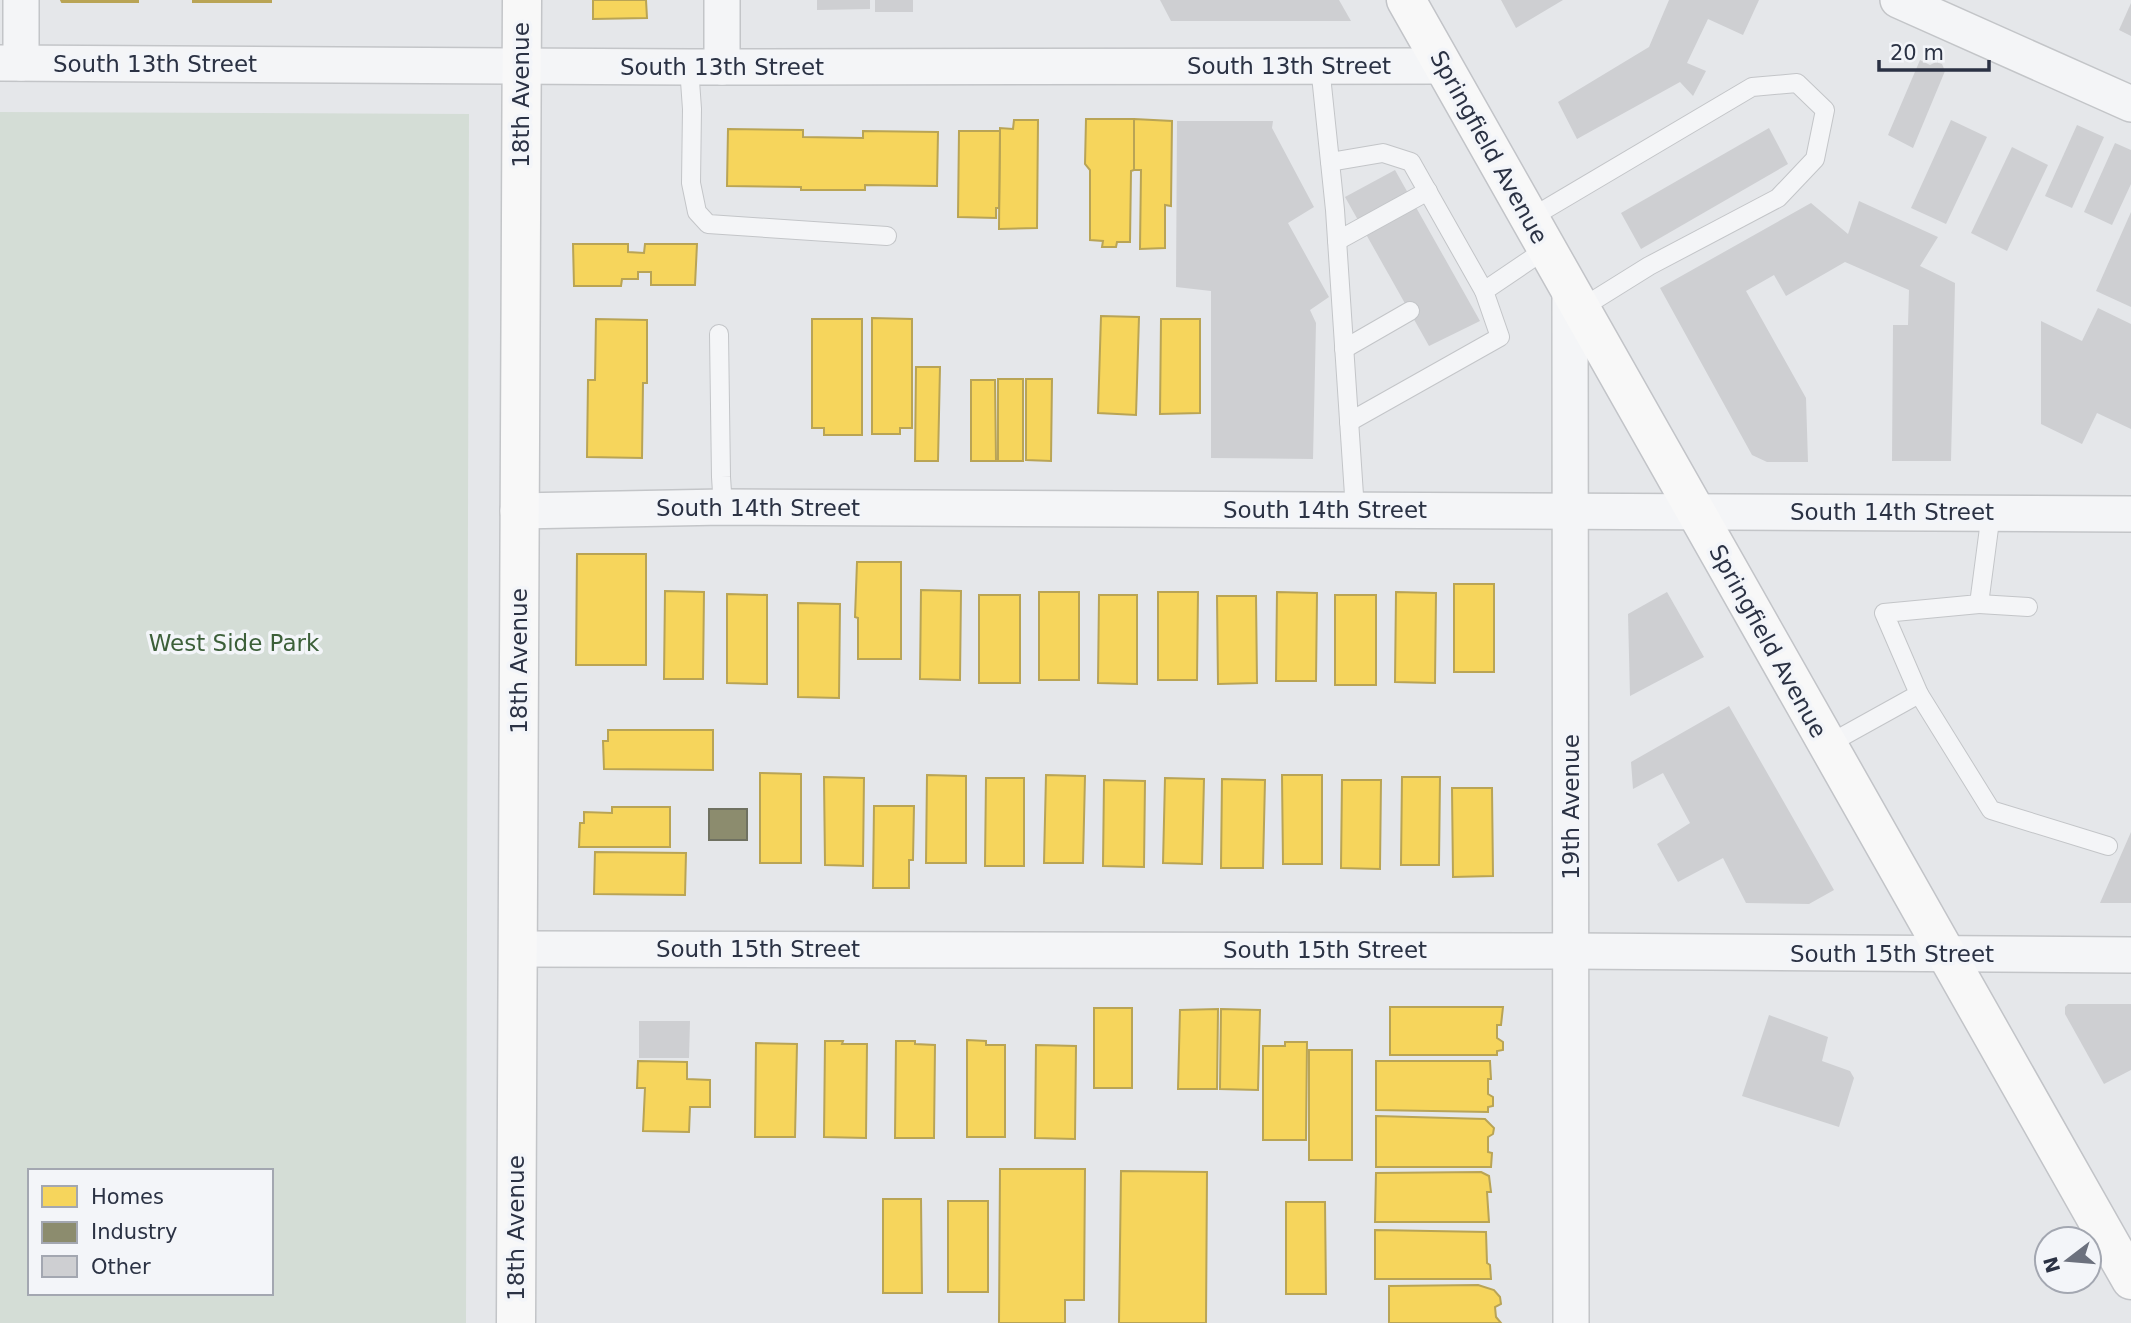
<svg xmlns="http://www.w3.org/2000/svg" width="2131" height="1323" font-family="'DejaVu Sans',sans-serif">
<rect width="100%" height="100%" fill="#e5e7ea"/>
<!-- green -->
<path fill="#d4ddd6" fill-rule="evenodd" d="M0,112L469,114L466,1323H0ZM30,1171H271V1293H30Z"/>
<!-- homes -->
<g fill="#f6d55c" stroke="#b9a455" stroke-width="2">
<path d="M61,0H138V2H62Z"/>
<rect x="193" y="0" width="78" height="2"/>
<path d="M593,0H646L647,18L593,19Z"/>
<path d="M1086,119H1134V170L1131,171L1130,242H1117L1116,247H1102L1103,241L1090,240V170L1085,164Z"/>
<path d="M1134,119L1172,121L1171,206L1165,205V248L1140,249L1141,170H1134Z"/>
<path d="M1014,120H1038L1037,228L999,229L1000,128L1013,129Z"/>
<path d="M728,129L803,130V137L863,138V131L938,132L937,186L865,185V190H801V187L727,186Z"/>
<path d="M959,131H1000L999,208H996V218L958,217Z"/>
<path d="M573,244H628V252L644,253L645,244H697L695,285H651V272H638V279H622L621,286H574Z"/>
<path d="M1101,316L1139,317L1136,415L1098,413Z"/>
<path d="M872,318L912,319V428H900V434H872Z"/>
<path d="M596,319L647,320V383H643L642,458L587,457L588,380H595Z"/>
<path d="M812,319H862V435H824V428H812Z"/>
<path d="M1161,319H1200V413L1160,414Z"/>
<path d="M916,367H940L938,461H915Z"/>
<rect x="998" y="379" width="25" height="82"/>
<path d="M1026,379H1052L1051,461L1026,460Z"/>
<path d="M971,380H995L996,461H971Z"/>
<path d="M577,554H646V665H576Z"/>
<path d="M857,562H901V659H858V618L855,617Z"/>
<rect x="1454" y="584" width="40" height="88"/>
<path d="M921,590L961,591L960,680L920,679Z"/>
<path d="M665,591L704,592L703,679H664Z"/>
<rect x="1039" y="592" width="40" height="88"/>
<path d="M1158,592H1198L1197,680H1158Z"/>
<path d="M1277,592L1317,593L1316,681H1276Z"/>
<path d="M1396,592L1436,593L1435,683L1395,682Z"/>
<path d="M727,594L767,595V684L727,683Z"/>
<rect x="979" y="595" width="41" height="88"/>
<path d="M1099,595H1137V684L1098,683Z"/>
<rect x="1335" y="595" width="41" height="90"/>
<path d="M1217,596H1256L1257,683L1218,684Z"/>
<path d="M798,603L840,604L839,698L798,697Z"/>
<path d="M608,730H713V770L604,769L603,741H608Z"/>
<path d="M760,773L801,774V863H760Z"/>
<path d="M927,775L966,776V863H926Z"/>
<path d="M1046,775L1085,776L1083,863H1044Z"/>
<path d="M1282,775H1322V864H1283Z"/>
<path d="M824,777L864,778L863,866L825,865Z"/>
<path d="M1402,777H1440L1439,865H1401Z"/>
<path d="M986,778H1024V866H985Z"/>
<path d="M1165,778L1204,779L1202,864L1163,863Z"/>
<path d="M1222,779L1265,780L1263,868H1221Z"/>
<path d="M1104,780L1145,781L1144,867L1103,866Z"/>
<path d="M1342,780H1381L1380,869L1341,868Z"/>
<path d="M1452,788H1492L1493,876L1453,877Z"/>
<path d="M874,806H914L913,860H909V888H873Z"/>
<path d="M612,807H670V847H579L580,823H584V812L612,813Z"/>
<path d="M595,852L686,853L685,895L594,894Z"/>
<path d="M1390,1007H1503L1501,1025H1497V1038L1503,1042V1050L1497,1051V1055H1390Z"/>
<rect x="1094" y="1008" width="38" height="80"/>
<path d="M1218,1009L1217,1089H1178L1180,1010Z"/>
<path d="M1221,1009L1260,1010L1258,1090L1220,1089Z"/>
<path d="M967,1040L986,1041V1045H1005V1137H967Z"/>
<path d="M825,1041H843L842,1044H867L866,1138L824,1137Z"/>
<path d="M896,1041H915V1044L935,1045L934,1138H895Z"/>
<path d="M1285,1042H1307L1306,1140H1263V1046H1285Z"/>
<path d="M756,1043L797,1044L795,1137H755Z"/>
<path d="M1036,1045L1076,1046L1075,1139L1035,1138Z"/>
<rect x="1309" y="1050" width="43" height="110"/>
<path d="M638,1061L687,1062V1079L710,1080V1107H690L689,1132L643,1131L645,1088H637Z"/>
<path d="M1376,1061H1490L1491,1079H1488V1094L1493,1097V1106L1488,1107V1112L1376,1110Z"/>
<path d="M1376,1116L1485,1119L1494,1128L1493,1134L1488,1137V1152L1492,1153L1491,1167H1376Z"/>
<path d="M1000,1169H1085L1084,1300H1065V1323H999Z"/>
<path d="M1121,1171L1207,1172L1206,1323H1119Z"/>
<path d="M1481,1172L1489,1176L1491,1192H1487L1489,1222H1375L1376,1173Z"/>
<path d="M883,1199H921L922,1293H883Z"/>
<rect x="948" y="1201" width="40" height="91"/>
<path d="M1286,1202H1325L1326,1294H1286Z"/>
<path d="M1375,1230L1486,1232L1487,1263L1490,1265L1491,1279H1375Z"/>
<path d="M1478,1285L1494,1290L1500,1297L1501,1304L1495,1307L1496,1317L1501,1323H1389V1286Z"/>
</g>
<!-- industry -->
<rect fill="#8c8c6e" stroke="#6f7161" stroke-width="2" x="709" y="809" width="38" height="31"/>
<!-- building -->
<g fill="#cecfd2">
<path d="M817,0H870V9L817,10Z"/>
<rect x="875" y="0" width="38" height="12"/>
<path d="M1160,0H1339L1351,21H1171Z"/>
<path d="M1501,0H1563L1516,28Z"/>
<path d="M1669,0H1759L1743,35L1708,19L1687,63L1706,71L1693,96L1680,82L1577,139L1558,102L1649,47Z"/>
<path d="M2131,3V36L2119,30Z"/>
<path d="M1920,60L1930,65L1936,62L1942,64L1945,71L1913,148L1888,135Z"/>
<path d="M1951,120L1987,137L1946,224L1911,208Z"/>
<path d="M1177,121H1273L1272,128L1314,207L1288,223L1329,297L1310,310L1316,323L1313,459L1211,458V291L1176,287Z"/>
<path d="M2077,125L2104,137L2072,208L2045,196Z"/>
<path d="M1769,128L1788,164L1641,249L1621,213Z"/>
<path d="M2115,143L2131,150V184L2112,225L2084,212Z"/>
<path d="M2012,147L2048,165L2007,251L1971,233Z"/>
<path d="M1395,170L1480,321L1429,346L1345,197Z"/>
<path d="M1859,201L1938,237L1920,266L1955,283L1951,461H1892L1893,325H1908L1909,290L1845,262L1786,296L1774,275L1746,291L1806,398L1808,462H1767L1752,455L1660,288L1811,203L1848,234Z"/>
<path d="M2131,212V307L2096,291Z"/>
<path d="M2098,308L2131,324V429L2097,413L2082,444L2041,424V321L2082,341Z"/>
<path d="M1667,592L1704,657L1630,696L1628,614Z"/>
<path d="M1729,706L1834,890L1809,904L1746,903L1723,858L1678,882L1657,844L1690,823L1663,773L1633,789L1631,762Z"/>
<path d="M2131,832V903H2100Z"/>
<path d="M2068,1004H2131V1070L2104,1084L2065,1014V1007Z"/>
<path d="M1769,1015L1828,1037L1822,1061L1850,1071L1854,1078L1839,1127L1742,1096Z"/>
<path d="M639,1021H690L689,1058H639Z"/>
</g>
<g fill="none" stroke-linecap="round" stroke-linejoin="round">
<!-- service casing -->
<g stroke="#c3c5c8" stroke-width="20">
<g id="service">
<path d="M1320,66L1335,210L1355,510"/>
<path d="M689,67L692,109L691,183L697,212L708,224L887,236"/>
<path d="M1330,162L1383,153L1411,162L1484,291"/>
<path d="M1529,219L1752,87L1797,83L1825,110L1815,159L1778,198L1649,266L1580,309"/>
<path d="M1337,241L1428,191"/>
<path d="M719,334L721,477L723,507"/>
<path d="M1344,349L1410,311"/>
<path d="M1349,422L1500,337L1484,291L1546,249"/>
<path d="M1979,604L2028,607"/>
<path d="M1919,694L1991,810L2108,846"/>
<path d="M1827,745L1919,694L1884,613L1979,604L1991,513"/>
</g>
</g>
<!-- minor casing -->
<g stroke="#c3c5c8" stroke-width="38">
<g id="minor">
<path d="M722,0V67"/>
<path d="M1898,0L2131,104"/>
<path d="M0,63L689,67L1443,66"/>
<path d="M21,63V0"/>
<path d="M1570,290L1571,1323"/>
<path d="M518,511L723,507L2131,514"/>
<path d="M519,949L1571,951L2131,955"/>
</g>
</g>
<!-- secondary casing -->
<g stroke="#c3c5c8" stroke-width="41">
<path id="secondary" d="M516,1323L522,0"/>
</g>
<!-- primary casing -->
<g stroke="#c2c4c8" stroke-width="41">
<path id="primary" d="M1406,0L2131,1280"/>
</g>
<!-- service -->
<use href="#service" stroke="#f4f5f7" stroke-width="18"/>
<!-- minor -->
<use href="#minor" stroke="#f4f5f7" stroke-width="35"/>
<!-- secondary -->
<use href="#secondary" stroke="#f8f8f8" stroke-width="38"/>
<!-- primary -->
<use href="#primary" stroke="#f8f8f8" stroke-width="38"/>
</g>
<g text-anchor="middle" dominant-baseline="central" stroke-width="7" stroke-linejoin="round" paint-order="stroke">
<!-- street labels -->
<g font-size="23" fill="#2b3244" stroke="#f3f5f9">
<text x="155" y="64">South 13th Street</text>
<text x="1289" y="66">South 13th Street</text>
<text x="722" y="67">South 13th Street</text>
<text transform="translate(521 95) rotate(-90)">18th Avenue</text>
<text transform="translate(1489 147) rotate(61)">Springfield Avenue</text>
<text x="758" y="508">South 14th Street</text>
<text x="1325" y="510">South 14th Street</text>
<text x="1892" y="512">South 14th Street</text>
<text transform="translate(1768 641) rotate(61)">Springfield Avenue</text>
<text transform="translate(519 661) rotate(-90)">18th Avenue</text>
<text transform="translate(1571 807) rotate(-90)">19th Avenue</text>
<text x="758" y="949">South 15th Street</text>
<text x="1325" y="950">South 15th Street</text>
<text x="1892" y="954">South 15th Street</text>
<text transform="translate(516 1228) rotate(-90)">18th Avenue</text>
</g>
<!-- park labels -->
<g font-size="23" fill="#3c5f39" stroke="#f3f5f9">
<text x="234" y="643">West Side Park</text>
</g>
</g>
<!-- legend -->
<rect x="28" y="1169" width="245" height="126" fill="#f3f5f9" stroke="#a3a7b1" stroke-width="2"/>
<rect x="42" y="1186" width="35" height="21" fill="#f6d55c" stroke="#a3a7b1" stroke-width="2"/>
<text x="91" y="1204" font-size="21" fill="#2b3244">Homes</text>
<rect x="42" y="1222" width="35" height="21" fill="#8c8c6e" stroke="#a3a7b1" stroke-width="2"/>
<text x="91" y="1239" font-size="21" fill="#2b3244">Industry</text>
<rect x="42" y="1256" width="35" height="21" fill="#cecfd2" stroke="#a3a7b1" stroke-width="2"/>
<text x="91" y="1274" font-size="21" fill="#2b3244">Other</text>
<!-- north arrow -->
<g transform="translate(2068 1260) rotate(254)"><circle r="33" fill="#f3f5f9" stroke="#a3a7b1" stroke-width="2"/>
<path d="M0-5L12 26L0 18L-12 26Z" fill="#6c717e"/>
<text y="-10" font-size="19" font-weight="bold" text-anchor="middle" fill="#2b3244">N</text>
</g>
<!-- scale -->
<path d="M1879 60v10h110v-10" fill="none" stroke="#2b3244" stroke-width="3.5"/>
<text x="1890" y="60" font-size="21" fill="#2b3244" stroke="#f3f5f9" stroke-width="5" paint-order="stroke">20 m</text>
</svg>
